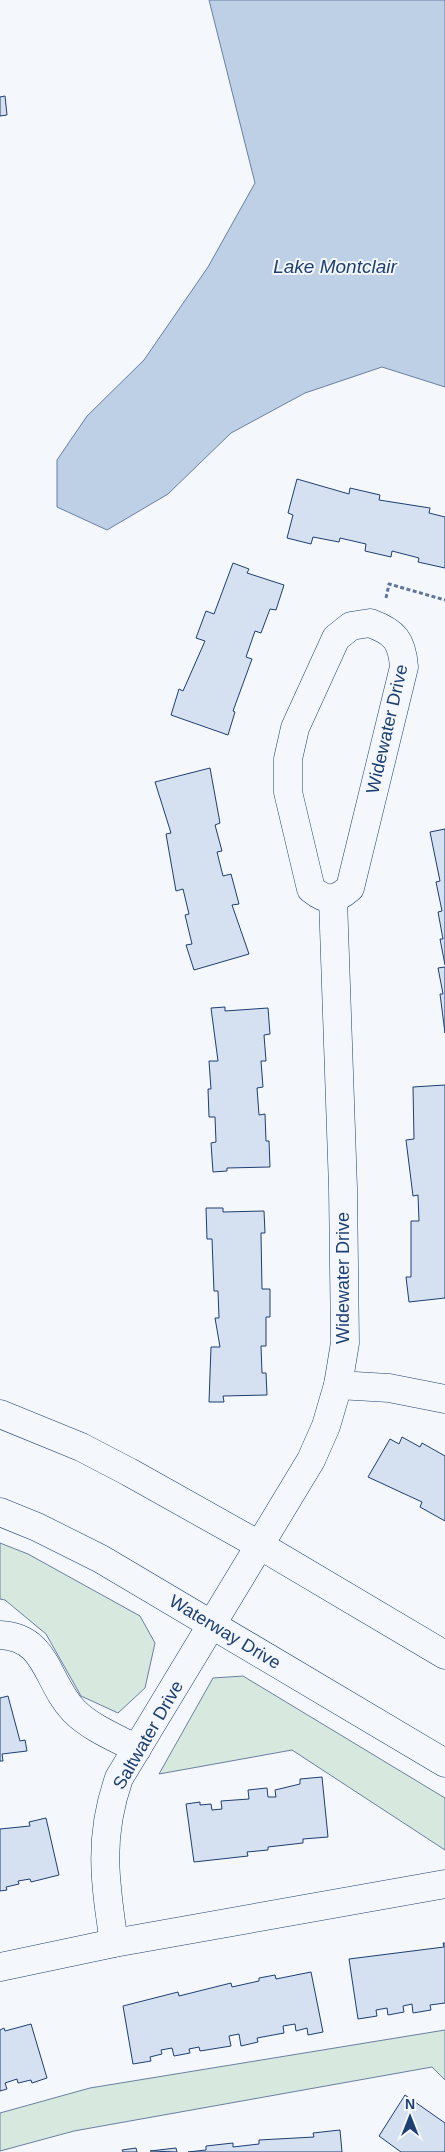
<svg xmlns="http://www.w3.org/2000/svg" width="445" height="2152" font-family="Helvetica,sans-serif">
<rect width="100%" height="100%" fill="#f4f7fb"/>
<!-- green -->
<g fill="#d7e8df" stroke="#687fa3">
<path d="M0,1543L28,1554L140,1616L155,1643L145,1688L118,1713L81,1696L46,1634L5,1600L0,1599Z"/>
<path d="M243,1676L445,1798V1850L292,1750L159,1774L213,1678Z"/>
<path d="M445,2030V2080L432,2067L74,2131L0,2151V2113L90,2088Z"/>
</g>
<!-- water -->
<path fill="#bed0e5" stroke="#687fa3" d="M209,0H445V387L382,367L305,393L231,433L168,494L107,530L57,507V460L87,416L144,360L208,267L255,183Z"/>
<!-- building -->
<g fill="#d5e0f0" stroke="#1d3f73">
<path d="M5,96L7,115L0,116V97Z"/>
<path d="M297,479L349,494L350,488L380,495L379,500L430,508L429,513L445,517V568L418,562L419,558L392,551L391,557L365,551L366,544L340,538L339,542L313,537L311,544L287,538L293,515L288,513Z"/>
<path d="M233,563L249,569L247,573L284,585L276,610L270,609L261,633L255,631L246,657L252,659L233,711L235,712L228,735L171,715L179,689L183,691L205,641L196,638L206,611L214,614Z"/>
<path d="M210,768L220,823L215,825L222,851L217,852L223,876L231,874L239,904L232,905L249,954L194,970L186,945L192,944L185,915L189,914L183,889L176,891L166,834L171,833L155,782Z"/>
<path d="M445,829V965L440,939H443L438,912L442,911L436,882L440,881L430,832Z"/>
<path d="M445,967V1033L440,994H443L438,968Z"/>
<path d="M225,1007V1011L268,1008L270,1034L264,1035L266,1061H261L263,1087L257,1088L259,1115L265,1114L266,1141H269L270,1167L227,1168V1171L213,1172L211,1143L216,1142L215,1117H209L208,1089H211L209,1061H218L211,1008Z"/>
<path d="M445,1085V1298L409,1302L406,1277H411V1221H419L418,1195L413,1196L406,1140L414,1139L413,1087Z"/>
<path d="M206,1208H223V1212L264,1211L265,1233H261L262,1289H270V1317H266V1346H261L262,1373H266L267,1395L223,1396L224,1402H209L211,1347H220L215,1318H219L218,1291H214L212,1239H207Z"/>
<path d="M402,1437L420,1447L422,1443L445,1456V1521L420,1507L422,1502L368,1477L390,1439L399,1444Z"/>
<path d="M8,1696L20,1741L25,1740L27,1751L2,1754L3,1761H0V1698Z"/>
<path d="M322,1777L328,1837L303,1839V1843L268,1847V1850L247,1852L248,1856L194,1862L186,1804L200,1802V1805L211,1804L212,1810L222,1809L221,1801L249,1799L248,1790L267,1788L268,1797H276L275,1790L300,1784V1779Z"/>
<path d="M46,1818L59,1875L31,1882L30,1879L18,1881L19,1884L6,1887L7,1890L0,1891V1829L30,1826L29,1822Z"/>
<path d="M443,1943H445V2003L430,2005L431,2010L413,2013L412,2004L403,2006L404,2012L388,2015L387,2008L376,2010L377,2016L358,2019L349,1959L444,1947Z"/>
<path d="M311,1972L323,2032L308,2035L307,2028L296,2031L295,2024L283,2026L284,2033L257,2038L258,2042L241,2046L239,2034L229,2036L231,2046L200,2051L199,2047L189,2049L190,2053L174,2056L172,2048L161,2050L162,2054L150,2057L151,2061L133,2064L123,2006L178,1992L179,1996L231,1983L232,1987L259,1981V1978L275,1975L276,1979Z"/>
<path d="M31,2024L47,2078L32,2083L31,2080L18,2083L17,2079L5,2083L7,2089L0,2091V2030L4,2028L5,2031Z"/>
<path d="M405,2095L445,2123V2152H401L379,2136Z"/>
<path d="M340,2130L342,2152H188L206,2150V2146L233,2143V2147L259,2144V2140L314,2137L313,2133Z"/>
<path d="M136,2148L137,2152H123L122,2150Z"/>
<path d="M176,2148L177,2152L150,2151Z"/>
</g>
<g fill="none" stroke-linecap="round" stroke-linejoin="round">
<!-- minor casing -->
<g stroke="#1d3f73" stroke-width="29">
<g id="minor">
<path d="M370,623C395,632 402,641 404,667L350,888C335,901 327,902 311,889L288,792V759L295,728L336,638L351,626Z"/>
<path d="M338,1385L389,1388L445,1399"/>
<path d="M0,1414L81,1447L129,1472L261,1546L445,1655"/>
<path d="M0,1512L37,1527L101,1559L445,1763"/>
<path d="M0,1635C48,1637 46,1682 74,1711C91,1728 116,1738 137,1749"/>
<path d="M114,1943C105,1882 98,1838 119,1778L311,1460L326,1426L338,1385L345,1343L343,1188L333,899"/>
<path d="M0,1967L114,1943L445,1884"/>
</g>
</g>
<!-- path -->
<path stroke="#5e769c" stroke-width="3" stroke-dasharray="4 2.5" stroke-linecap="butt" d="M386,598L389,584L445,600"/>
<!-- minor -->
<use href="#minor" stroke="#f4f7fb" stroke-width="28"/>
</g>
<g text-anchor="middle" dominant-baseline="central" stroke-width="4" stroke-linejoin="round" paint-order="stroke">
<!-- street labels -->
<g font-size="18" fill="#1d3f73" stroke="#f4f7fb">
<text transform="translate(387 729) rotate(-77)">Widewater Drive</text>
<text transform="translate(343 1278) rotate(-90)">Widewater Drive</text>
<text transform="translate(225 1632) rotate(31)">Waterway Drive</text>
<text transform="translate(148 1735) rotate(-60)">Saltwater Drive</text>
</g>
<!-- water labels -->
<g font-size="19" font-style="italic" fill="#1d3f73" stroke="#f4f7fb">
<text x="335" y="266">Lake Montclair</text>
</g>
</g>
<!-- north arrow -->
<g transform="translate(410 2117)" stroke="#f4f7fb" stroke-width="4" paint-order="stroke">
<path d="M0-4L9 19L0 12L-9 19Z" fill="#1d3f73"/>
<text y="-8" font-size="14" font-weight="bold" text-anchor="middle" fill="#1d3f73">N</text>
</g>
</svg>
